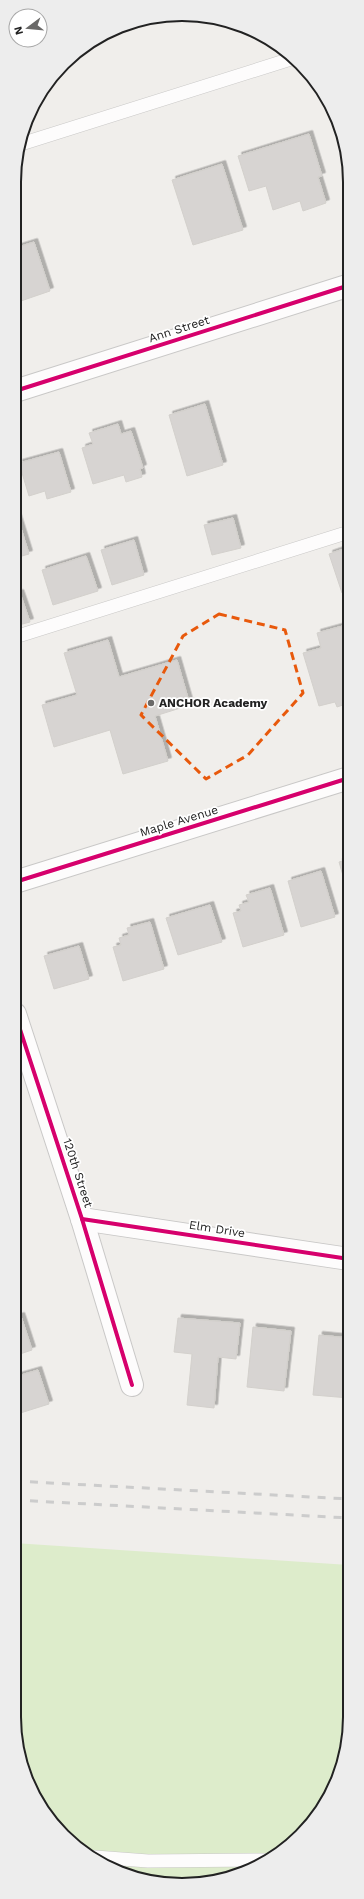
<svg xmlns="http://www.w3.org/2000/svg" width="364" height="1899" font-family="'Work Sans',sans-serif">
<defs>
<filter id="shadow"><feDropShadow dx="3.5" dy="-3.5" stdDeviation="0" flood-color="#0004"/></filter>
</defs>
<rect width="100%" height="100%" fill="#f0eeeb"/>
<!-- grass -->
<path fill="#ddeccb" d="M14,1543L349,1565V1739L328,1801L293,1843L236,1876L171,1885L117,1872L63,1836L27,1781L14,1717Z"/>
<!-- building -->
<g fill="#d7d4d2" stroke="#d3d0cc" filter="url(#shadow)">
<path d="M309,134L322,176L318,177L326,203L303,211L300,201L273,210L266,186L249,191L238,156Z"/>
<path d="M339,138H341L350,171Z"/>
<path d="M222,164L243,230L193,245L172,180Z"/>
<path d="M34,242L50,291L15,303V248Z"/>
<path d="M205,404L223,465L187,476L169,415Z"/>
<path d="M118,424L121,434L131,431L143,468L140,469L142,477L126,482L124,475L93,484L82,448L93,444L89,433Z"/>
<path d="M59,452L71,492L47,499L45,491L29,496L19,463Z"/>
<path d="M15,509L29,554L15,558Z"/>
<path d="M233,518L241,548L212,555L204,525Z"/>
<path d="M134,540L144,575L112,585L101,550Z"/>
<path d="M349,547V590L342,593L329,554Z"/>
<path d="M86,556L98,591L53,605L42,570Z"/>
<path d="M20,593L30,622L15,626V594Z"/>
<path d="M346,625L349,638V703L337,707L335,702L319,706L303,653L321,648L317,633Z"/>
<path d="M108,640L119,677L177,660L190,705L155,716L168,761L123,774L110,730L54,747L42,705L77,695L64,653Z"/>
<path d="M349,859V896L339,862Z"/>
<path d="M321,871L335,917L301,927L288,881Z"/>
<path d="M270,888L284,935L243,947L233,913L241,911L239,905L249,902L246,895Z"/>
<path d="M210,905L222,942L178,955L166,918Z"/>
<path d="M150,922L164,969L123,981L113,947L121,945L119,938L129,935L127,928Z"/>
<path d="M79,946L89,979L54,989L44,956Z"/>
<path d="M21,1316L32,1350L14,1356V1318Z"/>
<path d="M178,1318L240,1323L236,1359L218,1357L214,1408L187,1405L192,1354L174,1352Z"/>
<path d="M253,1327L291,1331L284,1391L247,1387Z"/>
<path d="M319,1335L349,1338V1398L313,1395Z"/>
<path d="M38,1370L49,1404L14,1415V1377Z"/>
</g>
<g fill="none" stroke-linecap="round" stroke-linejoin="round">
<!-- lane casing -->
<g stroke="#c9c8c7" stroke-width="14">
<g id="lane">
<path d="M21,144L294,58"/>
<path d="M15,637L349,532"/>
<path d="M95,1857L148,1861L264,1860"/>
</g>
</g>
<!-- street casing -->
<g stroke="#c9c8c7" stroke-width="24">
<g id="street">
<path d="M15,391L350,285"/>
<path d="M15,882L349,778"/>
<path d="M15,1014L82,1219L132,1385"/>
<path d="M82,1219L349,1259"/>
</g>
</g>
<!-- lane -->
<use href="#lane" stroke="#fdfcfc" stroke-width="13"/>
<!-- street -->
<use href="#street" stroke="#fdfcfc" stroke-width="22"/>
<!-- rail -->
<g stroke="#ccc" stroke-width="3" stroke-dasharray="8 8" stroke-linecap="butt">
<path d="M14,1481L349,1499"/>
<path d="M14,1500L349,1518"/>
</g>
<!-- cycleway casing -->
<g stroke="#fff" stroke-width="6">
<g id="cycleway">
<path d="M15,391L350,285"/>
<path d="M15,882L349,778"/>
<path d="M15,1014L82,1219L132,1385"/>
<path d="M82,1219L349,1259"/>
</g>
</g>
<!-- cycleway -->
<use href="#cycleway" stroke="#d6006c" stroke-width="4"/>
</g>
<!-- marked area -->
<path fill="none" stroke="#e8590c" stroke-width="3" stroke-dasharray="8 5" stroke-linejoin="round" d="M219,614L285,630L303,693L248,755L206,779L141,715L183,636Z"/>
<!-- markers -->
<circle fill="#6a6968" stroke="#fff" stroke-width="1.5" cx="151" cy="703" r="4"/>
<g text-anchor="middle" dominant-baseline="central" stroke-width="3.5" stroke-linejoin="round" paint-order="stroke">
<!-- street labels -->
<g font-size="12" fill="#222" stroke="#fff">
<text transform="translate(179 329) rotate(-18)">Ann Street</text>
<text transform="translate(179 821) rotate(-17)">Maple Avenue</text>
<text transform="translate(78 1173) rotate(72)">120th Street</text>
<text transform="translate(217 1229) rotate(9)">Elm Drive</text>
</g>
<!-- poi labels -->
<g font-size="12" font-weight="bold" fill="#222" stroke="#fff" text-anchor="start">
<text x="159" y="703">ANCHOR Academy</text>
</g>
</g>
<!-- crop -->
<path d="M0 0H364V1899H0ZM182 21H182A161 161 0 0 1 343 182V1717A161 161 0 0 1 182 1878H182A161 161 0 0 1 21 1717V182A161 161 0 0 1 182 21Z" fill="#ededed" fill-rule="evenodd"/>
<path fill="none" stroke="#222" stroke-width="2" d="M182 21H182A161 161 0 0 1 343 182V1717A161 161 0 0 1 182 1878H182A161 161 0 0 1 21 1717V182A161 161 0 0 1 182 21Z"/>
<!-- north arrow -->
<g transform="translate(28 28) rotate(254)"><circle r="19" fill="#ffffff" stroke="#a7a7a7"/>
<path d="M0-3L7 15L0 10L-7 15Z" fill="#6a6968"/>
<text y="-6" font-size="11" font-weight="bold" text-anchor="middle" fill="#222222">N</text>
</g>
</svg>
